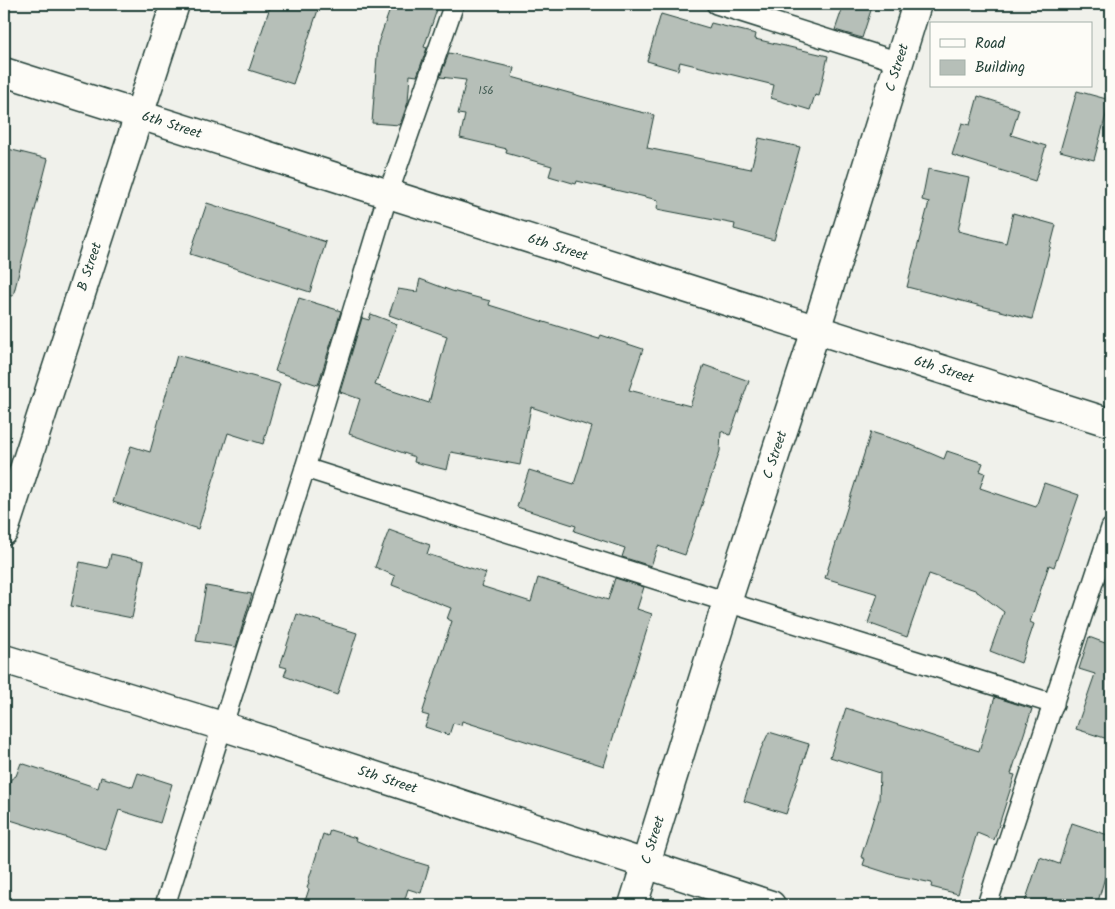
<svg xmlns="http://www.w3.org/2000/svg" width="1115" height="909" font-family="Kalam,sans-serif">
<rect width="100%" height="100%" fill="#f0f1eb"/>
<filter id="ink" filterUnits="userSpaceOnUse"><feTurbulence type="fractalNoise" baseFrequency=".02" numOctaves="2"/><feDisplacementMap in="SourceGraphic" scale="10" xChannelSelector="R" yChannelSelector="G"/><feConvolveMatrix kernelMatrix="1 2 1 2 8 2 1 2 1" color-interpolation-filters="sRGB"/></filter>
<g filter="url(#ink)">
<!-- building -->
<g fill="#b6bfb8" stroke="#1f3d34">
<path d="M271,4H320L293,84L249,70Z"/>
<path d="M392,4H439L424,47L427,48L417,76L410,75L408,102L400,125L372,123L378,43Z"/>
<path d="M844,4H873L862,38L835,30Z"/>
<path d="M661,14L709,28L711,23L756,34L755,39L828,56L819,96L815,95L810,110L771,98L774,85L680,62L678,70L647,61Z"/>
<path d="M449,53L514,68L512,77L623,108L654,115L647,148L751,169L759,138L800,147L774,240L734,229L735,224L657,209L658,200L577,181L576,184L549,176L552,166L506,153L507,149L460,138L465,115L458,114L466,80L440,77Z"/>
<path d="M1077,91L1110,100L1094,160L1060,151Z"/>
<path d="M978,96L1019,109L1011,135L1046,146L1035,181L952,155L962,123L970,125Z"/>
<path d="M4,148L48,159L13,296L4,295Z"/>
<path d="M928,169L969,178L958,231L1006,243L1013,213L1056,225L1032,319L907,287L929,202L922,200Z"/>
<path d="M207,203L326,242L310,292L190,254Z"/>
<path d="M420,279L452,291L490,301L489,305L599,339L601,335L643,349L629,390L690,406L704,365L749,381L730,435L721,431L720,451L685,555L658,546L651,566L622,557L625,548L574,531L576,526L517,507L529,470L574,484L592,427L531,407L520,465L451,452L447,470L414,462L415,457L349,434L360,399L340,392L362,318L369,320L371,314L397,324L375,385L429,403L447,336L389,315L398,289L417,292Z"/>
<path d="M299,298L341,311L318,385L275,371Z"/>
<path d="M177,355L280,384L263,444L228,433L198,529L113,502L131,446L150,452Z"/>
<path d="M871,432L909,444L944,459L947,451L983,463L980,471L985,473L980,488L1036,507L1044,483L1079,495L1054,567L1049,565L1030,622L1034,624L1021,663L990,651L1004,612L975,590L929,574L907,637L868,623L878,594L825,578Z"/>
<path d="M389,530L430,545L427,554L486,573L481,586L531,602L538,578L608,600L615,578L644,587L637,609L652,614L604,766L462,721L461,725L453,723L449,735L425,727L429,716L422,714L452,621L447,619L451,608L392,585L395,576L375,567Z"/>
<path d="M111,554L144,561L132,618L71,606L80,562L108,568Z"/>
<path d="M206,586L252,594L236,647L196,641Z"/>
<path d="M297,614L357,633L337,695L284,676L287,668L280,666Z"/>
<path d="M1089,637L1105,643L1107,638L1111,639V740L1076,729L1095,674L1079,669Z"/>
<path d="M995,697L1032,709L1011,774L1015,775L994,840L977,833L958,894L931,887L932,883L894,875L863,865L865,859L861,857L879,800L880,773L830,757L846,708L979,751Z"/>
<path d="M769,732L809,744L786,814L744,801L760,751Z"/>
<path d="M21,763L98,788L101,777L133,787L138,773L172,784L160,823L119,810L106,850L4,818V802L11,779L16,776Z"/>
<path d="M1072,823L1111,836V856L1097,905H1024L1040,857L1059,864Z"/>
<path d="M330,830L356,838L355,840L383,852L429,866L421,893L408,889L403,905L334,903L333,905H319L305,901L309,889L307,888L309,883L308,882L323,834L328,836Z"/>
</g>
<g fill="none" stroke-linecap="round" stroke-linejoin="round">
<!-- lane casing -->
<g stroke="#1f3d34" stroke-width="22">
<g id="lane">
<path d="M716,4L899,62"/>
<path d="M305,468L727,602L1054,704"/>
<path d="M165,905L305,468L388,194L454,4"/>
<path d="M987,905L1111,528"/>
</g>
</g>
<!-- street casing -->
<g stroke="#1f3d34" stroke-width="31">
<g id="street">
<path id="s1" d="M4,72L1111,423"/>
<path id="s2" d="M4,531L175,4"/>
<path id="s3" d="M4,659L222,726L771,905"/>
<path id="s4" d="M633,905L727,602L816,330L917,4"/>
</g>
</g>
<!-- lane -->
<use href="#lane" stroke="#fdfcf7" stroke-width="19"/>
<!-- street -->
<use href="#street" stroke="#fdfcf7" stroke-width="28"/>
</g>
</g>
<g text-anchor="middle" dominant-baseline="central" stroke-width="5" stroke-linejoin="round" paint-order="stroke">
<!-- number labels -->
<g font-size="11" fill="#455e55">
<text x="486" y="91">156</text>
</g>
<!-- street labels -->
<g font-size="14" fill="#1f3d34" stroke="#fdfcf7">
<text stroke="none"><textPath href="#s4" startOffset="878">C Street</textPath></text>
<text stroke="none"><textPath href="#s1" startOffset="176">6th Street</textPath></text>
<text stroke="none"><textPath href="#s1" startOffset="581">6th Street</textPath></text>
<text stroke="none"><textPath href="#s2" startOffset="278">B Street</textPath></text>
<text stroke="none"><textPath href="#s1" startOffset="986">6th Street</textPath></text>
<text stroke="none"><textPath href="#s4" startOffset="472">C Street</textPath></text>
<text stroke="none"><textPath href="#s3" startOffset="402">5th Street</textPath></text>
<text stroke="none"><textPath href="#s4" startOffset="68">C Street</textPath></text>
</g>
</g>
<!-- margin -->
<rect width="1115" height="909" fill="none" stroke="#fdfcf7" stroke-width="20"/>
<rect x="10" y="10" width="1095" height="889" fill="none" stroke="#1f3d34" stroke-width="2" filter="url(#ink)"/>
<!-- legend -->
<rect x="930" y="22" width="162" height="65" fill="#fdfcf7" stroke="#a4b0a9"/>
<rect x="940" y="39" width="25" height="8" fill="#fdfcf7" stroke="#a4b0a9"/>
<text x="975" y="48" font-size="15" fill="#1f3d34">Road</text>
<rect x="940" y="60" width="25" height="15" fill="#b6bfb8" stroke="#a4b0a9"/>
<text x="975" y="72" font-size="15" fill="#1f3d34">Building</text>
</svg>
